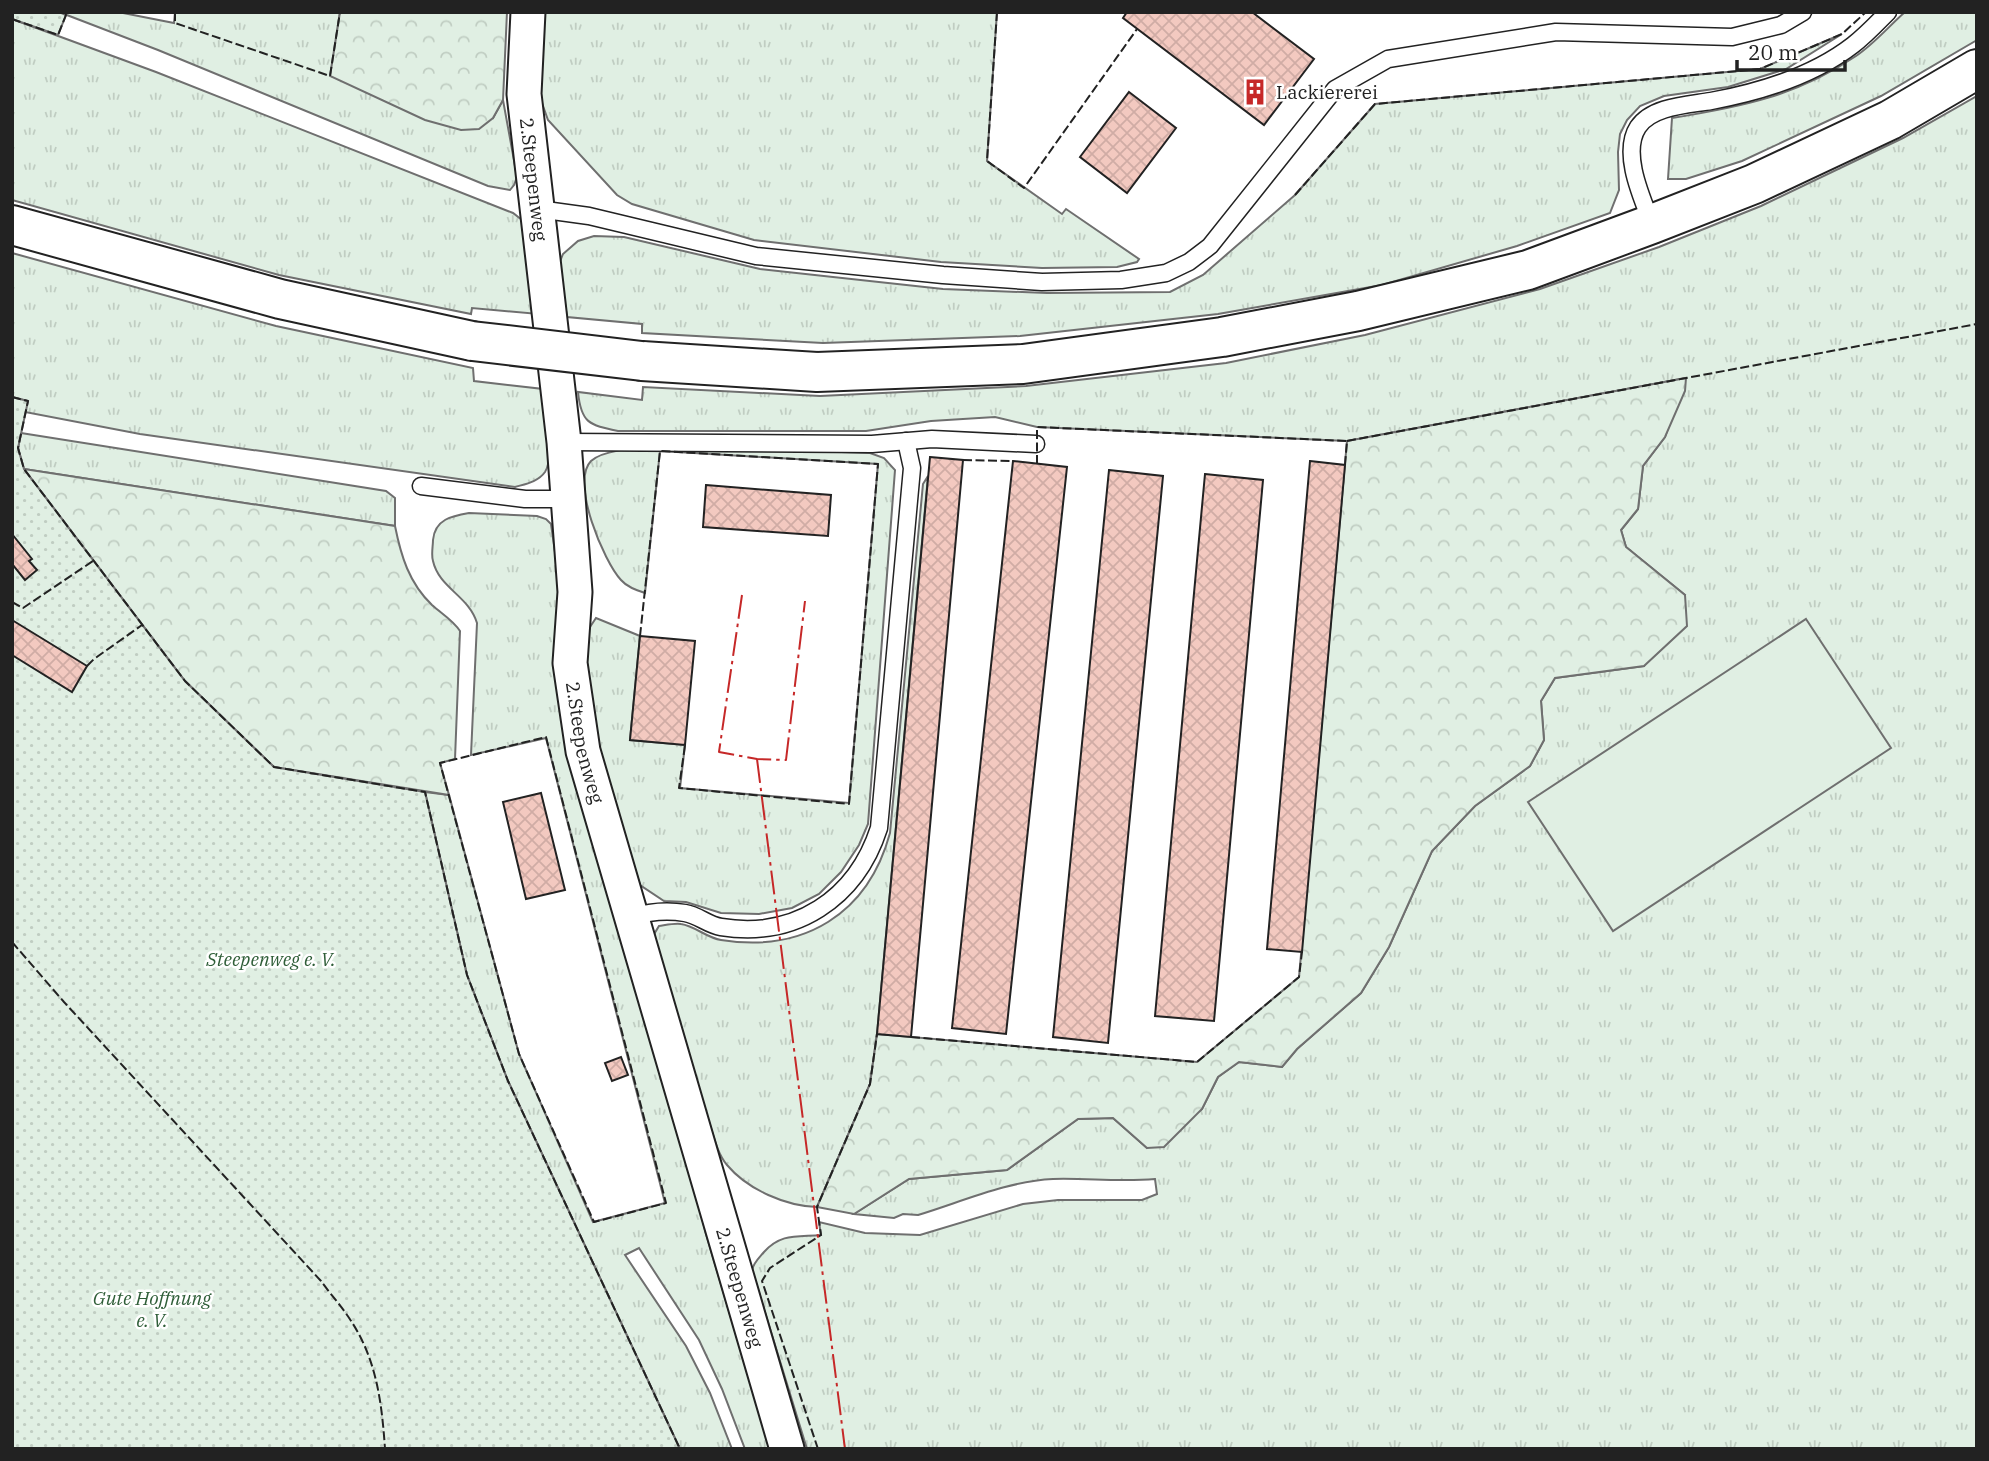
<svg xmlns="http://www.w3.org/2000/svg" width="1989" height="1461" font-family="'IBM Plex Serif',serif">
<defs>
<pattern id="grass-tufts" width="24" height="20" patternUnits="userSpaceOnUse" patternTransform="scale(1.75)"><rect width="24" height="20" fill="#e0efe3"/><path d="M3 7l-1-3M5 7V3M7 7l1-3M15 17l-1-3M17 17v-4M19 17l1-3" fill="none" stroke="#c0cdc2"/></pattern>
<pattern id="forest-crowns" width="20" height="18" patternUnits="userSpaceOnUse" patternTransform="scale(1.75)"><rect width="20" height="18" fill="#e0efe3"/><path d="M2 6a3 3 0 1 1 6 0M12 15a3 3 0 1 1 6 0" fill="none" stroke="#c0cdc2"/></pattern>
<pattern id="garden-dots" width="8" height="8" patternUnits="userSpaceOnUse" patternTransform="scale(1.75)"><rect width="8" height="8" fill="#e0efe3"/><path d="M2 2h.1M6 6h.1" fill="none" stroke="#c0cdc2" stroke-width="1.8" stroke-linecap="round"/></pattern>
<pattern id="building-cross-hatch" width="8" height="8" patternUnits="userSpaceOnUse" patternTransform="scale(1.75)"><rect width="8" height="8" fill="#f3c9c0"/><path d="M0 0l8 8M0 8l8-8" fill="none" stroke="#d0aca5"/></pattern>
</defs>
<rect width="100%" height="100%" fill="#fff"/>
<!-- grass -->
<g fill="url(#grass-tufts)" stroke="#6f6f6f" stroke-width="2">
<path d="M59,12H118L174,23L175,12H340L331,76L493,118L503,100L517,177L514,185L510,190L488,186L158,50Z"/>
<path d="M543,12H997L987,161L1062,214L1066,209L1139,259L1137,262L1117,267L1042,268L941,262L754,240L632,204L617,195L548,120L538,92Z"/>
<path d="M1905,12H1977V40L1881,96L1742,161L1686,179H1668L1672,118C1741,107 1797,96 1856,56C1874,44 1889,26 1905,12Z"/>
<path d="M12,19L156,72L513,213L522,220L538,314L472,308L471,314L279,275L12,200Z"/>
<path d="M1842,34L1786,69L1728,87L1664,96L1640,106L1627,120L1620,134L1618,152L1619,190L1610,213L1517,246L1382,285L1218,314L1020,336L823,343L642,333V324L567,317L559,264L563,254L578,241L594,236L624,237L760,269L943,289L1047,293L1170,292L1203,275L1295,195L1375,104L1760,69Z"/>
<path d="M1977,96V1449H807L752,1270C754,1262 759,1258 764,1252C781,1233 797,1237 821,1235L819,1222L865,1233L920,1235L1023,1204L1058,1200H1142L1157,1194L1155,1179C1120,1182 1087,1178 1053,1179C1008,1181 961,1202 918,1215L903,1214L894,1218L854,1214L909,1179L1007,1170L1078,1119L1113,1118L1147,1148L1202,1109L1218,1077L1239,1062L1282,1067L1297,1049L1361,993L1389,947L1432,851L1475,806L1530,766L1544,740L1541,701L1555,678L1644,666L1685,595L1626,547L1621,530L1638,509L1643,466L1665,437L1685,378L1347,441L1037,427L995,417L931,421L866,431H618C589,425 581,423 578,392L642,400L643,387L820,396L1026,386L1226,363L1365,335L1540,289L1659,247L1761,206L1903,138Z"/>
<path d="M12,253L276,326L473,368L474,381L543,389C545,408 555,457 545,472C538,482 525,484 515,487L140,434L25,412L27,401L12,397Z"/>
<path d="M21,433L386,491L395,498V526L24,469L18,448Z"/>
<path d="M665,446L870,453L884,458L895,470L868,824L859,845L841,872L819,894L792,908L759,914L721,913L686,902L664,901L640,885L601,758L582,662L586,633L596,618L640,636L630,740L685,745L680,788L849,803L878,464L660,451L645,593C636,590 627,587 621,580C604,562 570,482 591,461C605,448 646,448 665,446Z"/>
<path d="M928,476L877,1034L870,1084L817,1207C786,1206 748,1190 727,1165C716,1152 713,1132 707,1116C686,1057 671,996 653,936L659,926C666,925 675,923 681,924C695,926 707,938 721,940C804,953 868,914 890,833L923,484Z"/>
<path d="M469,513L537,516L546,519L551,524L560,587L675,1110L706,1234L770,1449H745L722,1389L699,1340L639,1248L625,1255L686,1346L710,1393L732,1449H680L508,1081L467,975L425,792L449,795L519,1054L593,1222L665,1203L546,738L471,755L477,623C469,596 439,588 433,561C431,555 433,546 433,540C435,519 452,516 469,513Z"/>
</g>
<!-- forest -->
<g fill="url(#forest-crowns)" stroke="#6f6f6f" stroke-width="2">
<path d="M340,12H507L503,100L493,118L479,129L461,130L425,120L330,76Z"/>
<path d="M1686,378L1685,391L1665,437L1643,466L1638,509L1621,530L1626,547L1685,595L1687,626L1644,666L1555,678L1541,701L1544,740L1530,766L1475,806L1432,851L1389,947L1361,993L1297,1049L1282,1067L1239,1062L1218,1077L1202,1109L1164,1147L1147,1148L1113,1118L1078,1119L1007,1170L909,1179L854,1214L817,1207L870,1084L877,1034L1197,1062L1299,977L1347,441Z"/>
<path d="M24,469L395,526C401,556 409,583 432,605C442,614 453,620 460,631L455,759L440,763L449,795L274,767L185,681Z"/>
</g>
<!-- garden -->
<g fill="url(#garden-dots)" stroke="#6f6f6f" stroke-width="2">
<path d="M12,12H59L66,15L58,35L12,19Z"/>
<path d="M12,397L28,401L18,448L24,469L185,681L274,767L425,792L467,975L508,1081L680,1449H12Z"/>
</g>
<!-- pitch -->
<path fill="#e0efe3" stroke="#6f6f6f" stroke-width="2" d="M1806,619L1891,748L1613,931L1528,802Z"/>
<!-- building -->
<g fill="url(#building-cross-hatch)" stroke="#222" stroke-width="2">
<path d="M1127,12H1252L1314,59L1264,125L1123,18Z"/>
<path d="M1129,92L1176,128L1127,193L1080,157Z"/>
<path d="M930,457L963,460L911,1037L877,1034Z"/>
<path d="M1013,461L1067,467L1006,1034L952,1028Z"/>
<path d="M1310,461L1345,465L1302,952L1267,949Z"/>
<path d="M1109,470L1163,476L1108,1043L1053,1037Z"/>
<path d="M1205,474L1263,480L1214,1021L1155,1016Z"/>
<path d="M706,485L831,495L828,536L703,527Z"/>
<path d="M12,534L32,559L29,561L37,570L25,580L12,564Z"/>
<path d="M12,620L87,666L72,692L12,655Z"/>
<path d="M640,636L695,641L685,745L630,740Z"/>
<path d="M541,793L565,890L526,899L503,802Z"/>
<path d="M621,1057L628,1075L612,1081L605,1063Z"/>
</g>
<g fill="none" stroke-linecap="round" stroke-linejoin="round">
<!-- lane casing -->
<g stroke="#222" stroke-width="19">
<g id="lane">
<path d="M538,209L589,216L756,256L943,275L1042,282L1121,280L1166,273L1189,262L1210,246L1335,89L1388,59L1556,32L1732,37L1781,25L1803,12"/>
<path d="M1652,224C1642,198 1621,153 1638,127C1652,106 1688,105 1711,101C1760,92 1813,76 1853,45C1866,35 1877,23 1888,12"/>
<path d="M564,442L872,444L932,439L1036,444"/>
<path d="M421,486L525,499H568"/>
<path d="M632,917C648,912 668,910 685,913C698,915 708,925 721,927C795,939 856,899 879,828L912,468L906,441"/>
</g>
</g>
<!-- street casing -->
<g stroke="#222" stroke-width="37">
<g id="street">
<path id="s1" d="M528,12L524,94L564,442L575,592L570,663L583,751L787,1449"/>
</g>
</g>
<!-- primary casing -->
<g stroke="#222" stroke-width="42">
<g id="primary">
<path d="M12,225L280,299L472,341"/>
<path d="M642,361L817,372L1023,364L1222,337L1358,311L1528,270L1652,224L1754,184L1890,120L1977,69"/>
</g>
</g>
<!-- lane -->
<use href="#lane" stroke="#fff" stroke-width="16"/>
<!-- street -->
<use href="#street" stroke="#fff" stroke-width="33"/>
<!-- primary -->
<use href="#primary" stroke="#fff" stroke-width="38"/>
<!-- primary-bridge casing -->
<g stroke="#222" stroke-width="42" stroke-linecap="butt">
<path id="primary-bridge" d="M472,341L642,361"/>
</g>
<!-- primary-bridge -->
<use href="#primary-bridge" stroke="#fff" stroke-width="38"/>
<!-- fence -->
<g stroke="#222" stroke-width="2" stroke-dasharray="9 3.5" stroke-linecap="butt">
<path d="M175,12V23L330,76L340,12"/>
<path d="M997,12L987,161L1024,188L1137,29"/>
<path d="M12,19L58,35L66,15L59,12"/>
<path d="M1295,195L1375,104L1760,69L1842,34L1866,12"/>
<path d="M12,397L28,401L18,448L24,469L185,681L274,767L425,792L467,975L508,1081L680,1449"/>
<path d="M1347,441L1977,324"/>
<path d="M963,460L1013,461"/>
<path d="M1037,464V427L1347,441L1345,465"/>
<path d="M12,602L23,608L93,561"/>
<path d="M640,636L660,451L878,464L849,804L679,788L685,745"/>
<path d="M87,666L94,659L142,625"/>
<path d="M546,737L666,1203L594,1222L519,1054L440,763Z"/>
<path d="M12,942L64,1002L321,1281C331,1295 344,1309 353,1324C377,1362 382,1405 385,1449"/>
<path d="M911,1037L1197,1062L1299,977L1302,952"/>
<path d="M818,1449L762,1281L770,1268L821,1235L817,1207L870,1084L877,1034"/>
</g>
<!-- power -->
<g stroke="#c62828" stroke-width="2" stroke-dasharray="24 5 3.5 5" stroke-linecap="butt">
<path d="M742,595L719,752L757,759L786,760L805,601"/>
<path d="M757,759L845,1449"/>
</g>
</g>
<!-- icons -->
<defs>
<g id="building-bare" transform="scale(2.1)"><path d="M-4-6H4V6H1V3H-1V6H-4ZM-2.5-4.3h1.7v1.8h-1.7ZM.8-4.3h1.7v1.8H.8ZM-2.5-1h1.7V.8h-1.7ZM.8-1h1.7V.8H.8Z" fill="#c62828" stroke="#fff" stroke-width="2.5" paint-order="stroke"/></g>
</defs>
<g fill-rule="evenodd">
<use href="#building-bare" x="1255" y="92"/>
</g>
<g text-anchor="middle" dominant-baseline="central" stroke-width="5" stroke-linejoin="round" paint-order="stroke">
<!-- poi labels -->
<g font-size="19" fill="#222" stroke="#fff" text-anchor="start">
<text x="1276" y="92">Lackiererei</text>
</g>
<!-- street labels -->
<g font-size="19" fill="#222" stroke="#fff">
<text stroke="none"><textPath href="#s1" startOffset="168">2.Steepenweg</textPath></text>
<text stroke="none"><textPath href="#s1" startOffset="735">2.Steepenweg</textPath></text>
<text stroke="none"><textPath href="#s1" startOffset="1302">2.Steepenweg</textPath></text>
</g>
<!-- park labels -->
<g font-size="19" font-style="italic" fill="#2f5e38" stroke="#fff">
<text x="271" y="959">Steepenweg e. V.</text>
<text x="152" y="1298">Gute Hoffnung<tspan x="152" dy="22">e. V.</tspan></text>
</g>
</g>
<!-- border -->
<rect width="1989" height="1461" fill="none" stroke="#222222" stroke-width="28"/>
<!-- scale -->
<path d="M1737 60v10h108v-10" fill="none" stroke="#222222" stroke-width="3.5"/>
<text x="1748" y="60" font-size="21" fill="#222222" stroke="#ffffff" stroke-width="5" paint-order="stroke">20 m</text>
</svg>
